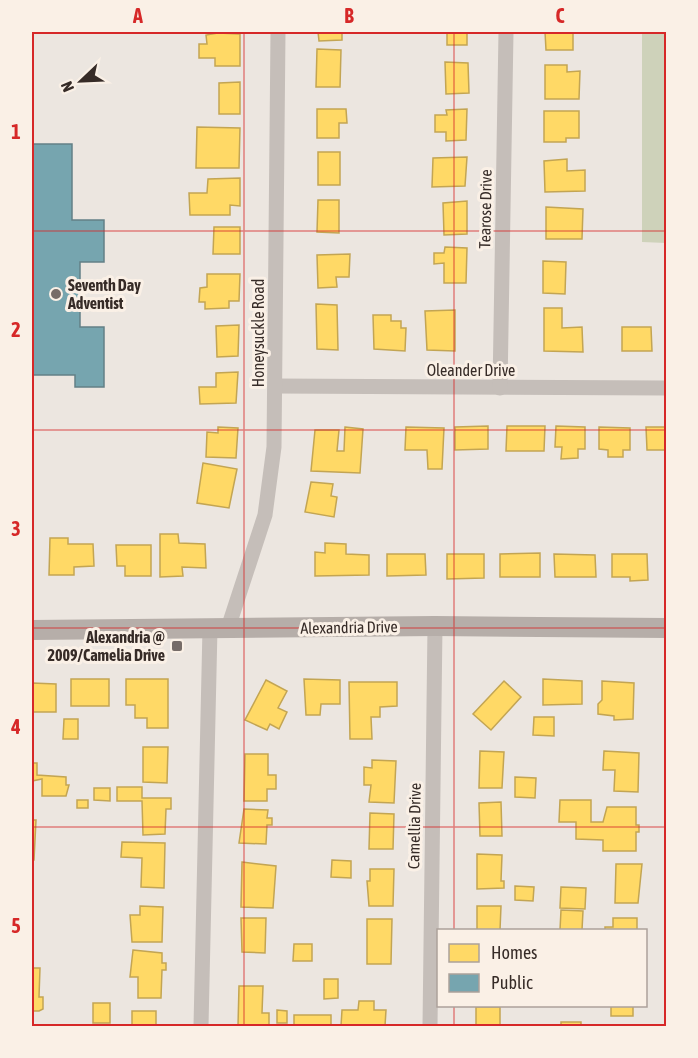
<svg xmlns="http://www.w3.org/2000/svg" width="698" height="1058" font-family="'Asap Condensed',sans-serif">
<rect width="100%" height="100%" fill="#ece6e0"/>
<!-- green -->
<path fill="#ced2ba" d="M642,32H666V243L642,242Z"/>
<!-- homes -->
<g fill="#ffd966" stroke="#c3a553" stroke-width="1.5">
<path d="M318,32H342V40L319,41Z"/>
<rect x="447" y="32" width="20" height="13"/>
<path d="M545,32H573V50H546Z"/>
<path d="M218,33L240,34V66H215V58H199V44H207L206,35Z"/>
<path d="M317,49L341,50L340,87H316Z"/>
<path d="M445,62L468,63L469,93L446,94Z"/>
<path d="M545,65H567V72L580,71L579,99H545Z"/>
<path d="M240,82V114H219V83Z"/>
<path d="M317,109H346L347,123H339V138H317Z"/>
<path d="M467,109L466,140L446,141V132H435V115H447L446,110Z"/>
<path d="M544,111H579V138H566V142H544Z"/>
<path d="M197,127L240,128L239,168H196Z"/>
<rect x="318" y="152" width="22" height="33"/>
<path d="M467,157L465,186L432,187L433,158Z"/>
<path d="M567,159V171L585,170V191L545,192L544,161Z"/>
<path d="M240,178V206L230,205V215H190L189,193H207L208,179Z"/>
<path d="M318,200H339V233L317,232Z"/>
<path d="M467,201V234L444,235L443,203Z"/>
<path d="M546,207L583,209L582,239H546Z"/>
<path d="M214,227H240V254H213Z"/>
<path d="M445,247L467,248L466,283H444V263L434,264V253H444Z"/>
<path d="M350,254L349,277H336L337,287L318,288L317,255Z"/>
<path d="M543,261L566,262L565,294L543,293Z"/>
<path d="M207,274H240L239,301H229V308L205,309V302H199L200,288L207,287Z"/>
<path d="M316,304L337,305L338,350L317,349Z"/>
<path d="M544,308H562V328L582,327L583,352L544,351Z"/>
<path d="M455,310V351L427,350L425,311Z"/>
<path d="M373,315H391V321H401V328H406L405,351L374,349Z"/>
<path d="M239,325L238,356L217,357L216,326Z"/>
<path d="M622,327H651L652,351H622Z"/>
<path d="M238,372L236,403L200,404L199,387H216V373Z"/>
<path d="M488,426V449L455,450V427Z"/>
<path d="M507,426H545L544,451H506Z"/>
<path d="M556,426L585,427V449H578V458L561,459L562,447H555Z"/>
<path d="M218,427L238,428L236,458L206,457L207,432L218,433Z"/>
<path d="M345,427L363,429L360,473L311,471L315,430H339L337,451H344Z"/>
<path d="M406,427L444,428L442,469H428L427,450H405Z"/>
<path d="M599,427L630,428V450H623V457H608V450L599,449Z"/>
<path d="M646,427H666V450H647Z"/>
<path d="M203,463L237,469L229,508L197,503Z"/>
<path d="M311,482L333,484L331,496L337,497L334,517L305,512Z"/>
<path d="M160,534H178L179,543L205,544L206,568L182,567L183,576L160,577Z"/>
<path d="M50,538H68V544H93L94,566L74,567V575H49Z"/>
<path d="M325,543L346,544V554L369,555V575L315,576V552L325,553Z"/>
<path d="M116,545H151V576H125V566H117Z"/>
<path d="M540,553V577H500V554Z"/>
<path d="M387,554H425L426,575L387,576Z"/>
<path d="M447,554H484V578L447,579Z"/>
<path d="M554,554L595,555L596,577H555Z"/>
<path d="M612,554H647L648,580L630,581V577H612Z"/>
<rect x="71" y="679" width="38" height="27"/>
<path d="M126,679H168V728H147V718H135V705H126Z"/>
<path d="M304,679L340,680V704H321L320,715H306Z"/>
<path d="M543,679L582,681V704L543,705Z"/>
<path d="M266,680L287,691L278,708L287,712L279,729L270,724L267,730L245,720Z"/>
<path d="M504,681L521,697L491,730L473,714Z"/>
<path d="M602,681L634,683L633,719L614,720V716L598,714V704L602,700Z"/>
<path d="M349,682H397V706L380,707V717H371L372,739H350Z"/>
<path d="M32,683L56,684V712H32Z"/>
<path d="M534,717H554V736L533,735Z"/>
<path d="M64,719H78V739H63Z"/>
<path d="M143,747H168L167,783L143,782Z"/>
<path d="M480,751L504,752L502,788H479Z"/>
<path d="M604,751L639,753L638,792L614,791L615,770H603Z"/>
<path d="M245,754H268V775H276V789H267V801H244Z"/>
<path d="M372,760L396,761L394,803L369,802L371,785H364V767L372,768Z"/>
<path d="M32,763H37V775L66,777V785H69L66,796H42V779L32,781Z"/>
<path d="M515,777L536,778L535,798L515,797Z"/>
<path d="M117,787H142V798H171V809H166L165,834L143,835L142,801H117Z"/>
<path d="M94,788H110V801L94,800Z"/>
<rect x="77" y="800" width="11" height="8"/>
<path d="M560,800H591V822H603L607,807H636V825H639V832H636V851H603V840L576,839V822H559Z"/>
<path d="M501,802L502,836H480L479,803Z"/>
<path d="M244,809L268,810L267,818H272V825H267L266,844L239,843Z"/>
<path d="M370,813L394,814L393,849H369Z"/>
<path d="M32,820H36L34,860H32Z"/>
<path d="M122,842L165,843L164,888L141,887L142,858L121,857Z"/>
<path d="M477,854L502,855L501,881H504V888L477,889Z"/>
<path d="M332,860L351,861V878L331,877Z"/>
<path d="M242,862L276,866L273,908L241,907Z"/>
<path d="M616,864H642L638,903H615Z"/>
<path d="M370,869H394L393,906H369L367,881H370Z"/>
<path d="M515,886L534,887L533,901L515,900Z"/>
<path d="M561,887L586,888L585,909L560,908Z"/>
<path d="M140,906L163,907L162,942H132L130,915H140Z"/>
<path d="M477,906H501L500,930H477Z"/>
<path d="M561,910L583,911L582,930H560Z"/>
<path d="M241,918H266L265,953L242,952Z"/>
<path d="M613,918H637V930H605V927H613Z"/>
<path d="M367,919H392L391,964H367Z"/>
<path d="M294,944H312V961H293Z"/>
<path d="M133,950L162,953V963H166V970H162L161,998H138V977H130Z"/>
<path d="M32,968H40L39,997H43V1009L39,1011H32Z"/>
<path d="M324,979H338V998L324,999Z"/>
<path d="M239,986H263L262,1013H269V1026H238Z"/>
<path d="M359,1001H374V1010H386L385,1026H341L342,1010H358Z"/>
<rect x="93" y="1003" width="17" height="20"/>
<rect x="611" y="1006" width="22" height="10"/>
<rect x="476" y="1007" width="24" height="19"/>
<path d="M277,1010L287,1011V1023H277Z"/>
<rect x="132" y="1011" width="24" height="15"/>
<rect x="294" y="1015" width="37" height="11"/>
<rect x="561" y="1022" width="20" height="4"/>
</g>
<!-- public -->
<path fill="#76a5af" stroke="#638086" stroke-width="1.5" d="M32,144H72V220H104V262H80V327H104V387H75V375H32Z"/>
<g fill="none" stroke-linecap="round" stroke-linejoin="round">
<!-- street -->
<g stroke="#c5beb9" stroke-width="15">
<path d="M275,386L666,388"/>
<path d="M500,388L506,32"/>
<path d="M228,628L265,515L274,447L278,32"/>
<path d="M201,1026L210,628"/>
<path d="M430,1026L435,626"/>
</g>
<!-- secondary -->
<path stroke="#b6aea9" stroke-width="20" d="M32,630L435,626L666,628"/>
</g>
<!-- grid -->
<path fill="none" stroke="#d62828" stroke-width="1.5" stroke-opacity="0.55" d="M244,32V1026M454,32V930M32,231H666M32,430H666M32,628H666M32,827H666M454,1006V1026"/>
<!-- markers -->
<g fill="#766c68" stroke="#faf0e6" stroke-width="2">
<circle cx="56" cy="294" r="6"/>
<rect x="171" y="640" width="12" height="12" rx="3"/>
</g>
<g text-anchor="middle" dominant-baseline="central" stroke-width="6" stroke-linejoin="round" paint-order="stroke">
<!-- street labels -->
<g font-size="16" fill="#362b27" stroke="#faf0e6">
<text transform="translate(485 209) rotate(-89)">Tearose Drive</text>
<text transform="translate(258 333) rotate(-90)">Honeysuckle Road</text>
<text x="471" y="370">Oleander Drive</text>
<text transform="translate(349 627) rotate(-1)">Alexandria Drive</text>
<text transform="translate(414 826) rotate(-89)">Camellia Drive</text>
</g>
<!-- poi labels -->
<g font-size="16" font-weight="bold" fill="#362b27" stroke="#faf0e6" text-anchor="start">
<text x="68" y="285">Seventh Day<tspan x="68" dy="18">Adventist</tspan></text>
<text x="165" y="637" text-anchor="end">Alexandria @<tspan x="165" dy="18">2009/Camelia Drive</tspan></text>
</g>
</g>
<!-- border -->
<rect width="698" height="1058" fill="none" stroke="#faf0e6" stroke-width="66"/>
<!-- legend -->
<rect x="437" y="929" width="210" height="78" fill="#faf0e6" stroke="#aca19a" stroke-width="1.5"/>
<rect x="449" y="944" width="30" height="18" fill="#ffd966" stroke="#aca19a" stroke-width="1.5"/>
<text x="491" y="959" font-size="18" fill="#362b27">Homes</text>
<rect x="449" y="974" width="30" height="18" fill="#76a5af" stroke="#aca19a" stroke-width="1.5"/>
<text x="491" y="989" font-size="18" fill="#362b27">Public</text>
<!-- north arrow -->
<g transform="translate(81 81) rotate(247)" stroke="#faf0e6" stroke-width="4.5" paint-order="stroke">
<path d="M0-4.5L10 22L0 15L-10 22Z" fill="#362b27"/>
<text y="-9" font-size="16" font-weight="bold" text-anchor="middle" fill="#362b27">N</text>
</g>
<rect x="33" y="33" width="632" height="992" fill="none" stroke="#d62828" stroke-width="2"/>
<g font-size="20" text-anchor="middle" font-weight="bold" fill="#d62828">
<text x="138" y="23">A</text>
<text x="349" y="23">B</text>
<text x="560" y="23">C</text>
<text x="16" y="139">1</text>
<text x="16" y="337">2</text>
<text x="16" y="536">3</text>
<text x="16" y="734">4</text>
<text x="16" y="933">5</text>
</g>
</svg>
